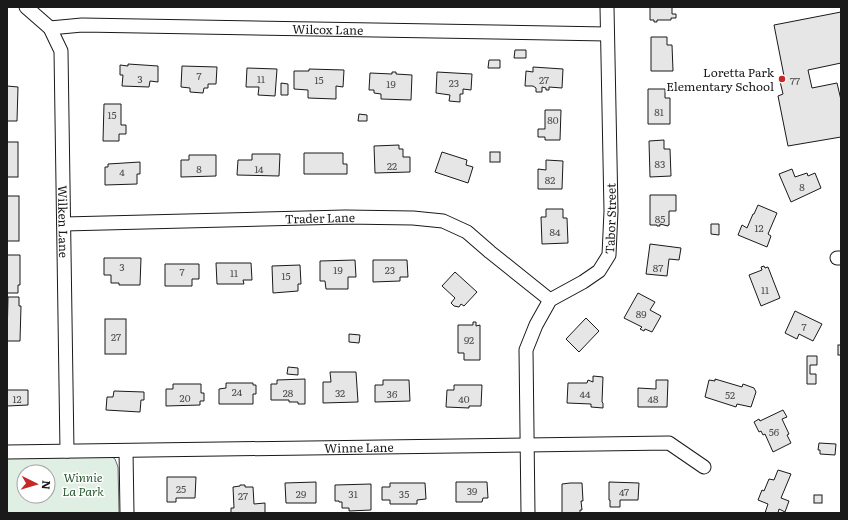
<svg xmlns="http://www.w3.org/2000/svg" width="848" height="520" font-family="Literata,serif">
<rect width="100%" height="100%" fill="#fff"/>
<!-- green -->
<path fill="#e0efe3" stroke="#6a6a6a" fill-rule="evenodd" d="M108,454L115,459L118,467L119,513H7V456ZM24,472H48V496H24Z"/>
<!-- building -->
<g fill="#e6e6e6" stroke="#1a1a1a">
<path d="M650,7H672V14H676V18H671V20H657V22H654V20H650Z"/>
<path d="M841,12V63L808,70L812,88L837,83L841,100V137L788,146L778,96L783,94L779,77L784,76L774,25Z"/>
<path d="M651,37H667V45H672L673,71H651Z"/>
<path d="M515,50H526V58H514Z"/>
<path d="M489,60H500V68H488Z"/>
<path d="M128,64L158,66V82L150,81L149,87L122,86L123,75H120V65L128,66Z"/>
<path d="M182,66L217,67L216,84H208V88H204L203,93L190,92V88L181,87Z"/>
<path d="M533,67L563,69L562,88L549,87V90H546V88L542,87V92H536V88L533,86H525L526,71L533,72Z"/>
<path d="M247,68L277,69L275,96L258,95L259,87H246Z"/>
<path d="M309,69L344,70L343,87L336,86V99L308,98V90L294,89V71H309Z"/>
<path d="M392,72H396V74L412,75L411,100L381,99V94L374,93V90H369L370,73L392,74Z"/>
<path d="M437,72L472,74L471,90L463,89V94H460V102L449,101L450,95L436,93Z"/>
<path d="M281,83L288,84V95H281Z"/>
<path d="M7,86L18,87L17,121H7Z"/>
<path d="M648,89H665V98H670V124H648Z"/>
<path d="M104,104H121V125H126V134H119V141H103Z"/>
<path d="M545,110H561L560,140H545V137H538V129H545Z"/>
<path d="M359,114L367,115V121H358Z"/>
<path d="M664,140V149H670L671,176L650,177L649,141Z"/>
<rect x="7" y="142" width="11" height="35"/>
<path d="M399,145V149H403V157H410V172L375,173L374,146Z"/>
<path d="M442,152L467,160L466,165L473,167L468,183L435,172Z"/>
<rect x="490" y="152" width="10" height="10"/>
<path d="M304,153H343V164H347V174H304Z"/>
<path d="M252,154H280L279,176L237,175L238,160H252Z"/>
<path d="M189,155H216V176L181,177V160H189Z"/>
<path d="M546,160L563,161L562,189H538V169L546,170Z"/>
<path d="M140,162V174H137V184L105,185V167H108V164Z"/>
<path d="M792,169L795,177L807,173L808,176L815,173L821,188L791,202L779,174Z"/>
<path d="M650,195H676V211H669V225H668V226L660,224V226H657V225H650Z"/>
<rect x="7" y="196" width="12" height="45"/>
<path d="M758,205L777,213L768,234L771,236L767,247L738,235L742,225L747,228L753,214H754Z"/>
<path d="M546,209H563V218H567L568,243L542,244L541,217H546Z"/>
<path d="M711,224H719V235L711,234Z"/>
<path d="M650,244L681,248L679,260L669,259L667,276L646,274Z"/>
<path d="M7,255H20V285H18V293H7Z"/>
<path d="M104,258H141L140,285H119V283H111V275H104Z"/>
<path d="M355,260L356,277H348V289H326L325,281H320V261Z"/>
<path d="M373,260H407L408,277H400V281L373,282Z"/>
<path d="M216,263H251L252,280H243L244,284H217Z"/>
<path d="M165,264H199V279H192V286H165Z"/>
<path d="M300,265L301,284H298V291L273,293L272,266Z"/>
<path d="M764,266L765,268L768,267L780,298L761,306L749,275L762,270L761,267Z"/>
<path d="M455,272L477,292L464,306L461,304L459,307L454,306L451,303L455,298L442,286Z"/>
<path d="M638,293L655,302L650,310L661,316L652,332L645,329L644,331L640,329L642,327L624,318Z"/>
<path d="M8,297H19V306H21L20,341H7Z"/>
<path d="M795,311L822,324L813,341L799,334L797,339L785,333Z"/>
<path d="M586,318L599,331L579,352L566,339Z"/>
<rect x="105" y="319" width="21" height="35"/>
<path d="M473,322H476V326L480,325V360H464V353H458V325H473Z"/>
<path d="M349,334L360,335L359,343L349,342Z"/>
<rect x="838" y="345" width="3" height="10"/>
<path d="M807,356H817V365H810V374H816V384H807Z"/>
<path d="M288,367L298,368V375L287,374Z"/>
<path d="M330,372H356L358,402L323,403V382H331Z"/>
<path d="M593,376L603,377L602,402L603,403V408L591,407V404L567,403L568,383H587L588,380L593,382Z"/>
<path d="M305,379V404H298V402H289V400H271V384H277V380Z"/>
<path d="M715,379L742,387L743,384L754,388L756,392L751,407L737,404L736,407L705,397L709,380L715,381Z"/>
<path d="M383,380H409L410,401L375,402V385H383Z"/>
<path d="M656,380H668L667,407H638V388L656,389Z"/>
<path d="M226,383H253V385H256V394H253V404H219V389L226,388Z"/>
<path d="M173,384H201V393H204V401H200V405L166,406V389H173Z"/>
<path d="M454,385H482L481,406H469V408L446,407L447,390H454Z"/>
<path d="M7,390H28V405L7,406Z"/>
<path d="M114,391L144,392V400H141L140,412L106,410L107,397H113Z"/>
<path d="M783,410L787,417L782,419L789,434L787,435L791,443L773,452L765,434L763,435L761,431L759,432L754,422L759,419L760,421Z"/>
<path d="M819,443L836,444L835,455L820,454V450H818Z"/>
<path d="M778,470L791,474L781,498L789,501L785,512L779,509L778,513H765L768,504L758,500L762,490L764,491L769,479L774,480Z"/>
<path d="M167,477H196L195,498H176V502H167Z"/>
<path d="M316,482V503H286L285,483Z"/>
<path d="M456,482H487L488,498H483L482,502H456Z"/>
<path d="M609,482L639,483L638,500H620V507H610V500H609Z"/>
<path d="M390,483H425L426,499L417,500V504H390V500H382V487H390Z"/>
<path d="M570,483H582L583,501H581L582,510H580V513H562V484Z"/>
<path d="M371,484V510L349,511V508H342V502H339V501H335V485Z"/>
<path d="M240,485H245V487H253L254,504L265,503V513H231V508H234L233,487L240,486Z"/>
<rect x="814" y="495" width="8" height="8"/>
</g>
<g fill="none" stroke-linecap="round" stroke-linejoin="round">
<!-- street casing -->
<g stroke="#1a1a1a" stroke-width="15">
<g id="street">
<path id="s1" d="M26,7L50,28L61,51L67,451"/>
<path id="s2" d="M50,28L82,25L607,34"/>
<path id="s3" d="M64,224L345,217L413,218L443,221L467,232L490,252L550,300"/>
<path d="M837,258H841"/>
<path d="M126,451L127,513"/>
<path id="s4" d="M7,452L669,443L704,467"/>
<path id="s5" d="M528,513L526,350L536,325L550,300L583,282L599,271L609,255L611,211L607,7"/>
</g>
</g>
<!-- street -->
<use href="#street" stroke="#fff" stroke-width="13"/>
</g>
<!-- markers -->
<circle fill="#c62828" stroke="#fff" stroke-width="1.5" cx="782" cy="79" r="4"/>
<g text-anchor="middle" dominant-baseline="central" stroke-width="3" stroke-linejoin="round" paint-order="stroke">
<!-- number labels -->
<g font-size="10" fill="#4d4d4d">
<text x="199" y="75">7</text>
<text x="140" y="78">3</text>
<text x="261" y="78">11</text>
<text x="319" y="79">15</text>
<text x="544" y="79">27</text>
<text x="795" y="80">77</text>
<text x="454" y="82">23</text>
<text x="391" y="83">19</text>
<text x="659" y="111">81</text>
<text x="112" y="114">15</text>
<text x="553" y="119">80</text>
<text x="660" y="163">83</text>
<text x="392" y="165">22</text>
<text x="199" y="168">8</text>
<text x="259" y="168">14</text>
<text x="122" y="171">4</text>
<text x="550" y="179">82</text>
<text x="802" y="186">8</text>
<text x="660" y="218">85</text>
<text x="759" y="227">12</text>
<text x="555" y="231">84</text>
<text x="122" y="266">3</text>
<text x="658" y="267">87</text>
<text x="338" y="269">19</text>
<text x="390" y="269">23</text>
<text x="182" y="271">7</text>
<text x="234" y="272">11</text>
<text x="286" y="275">15</text>
<text x="765" y="289">11</text>
<text x="641" y="313">89</text>
<text x="804" y="326">7</text>
<text x="116" y="336">27</text>
<text x="469" y="339">92</text>
<text x="237" y="391">24</text>
<text x="288" y="392">28</text>
<text x="340" y="392">32</text>
<text x="392" y="393">36</text>
<text x="585" y="393">44</text>
<text x="730" y="394">52</text>
<text x="185" y="397">20</text>
<text x="17" y="398">12</text>
<text x="464" y="398">40</text>
<text x="653" y="398">48</text>
<text x="774" y="431">56</text>
<text x="181" y="488">25</text>
<text x="472" y="490">39</text>
<text x="624" y="491">47</text>
<text x="301" y="493">29</text>
<text x="353" y="493">31</text>
<text x="404" y="493">35</text>
<text x="243" y="495">27</text>
</g>
<!-- street labels -->
<g font-size="12" fill="#1a1a1a" stroke="#fff">
<text stroke="none"><textPath href="#s2" startOffset="278">Wilcox Lane</textPath></text>
<text stroke="none"><textPath href="#s3" startOffset="256">Trader Lane</textPath></text>
<text stroke="none"><textPath href="#s5" startOffset="331">Tabor Street</textPath></text>
<text stroke="none"><textPath href="#s1" startOffset="228">Wilken Lane</textPath></text>
<text stroke="none"><textPath href="#s4" startOffset="352">Winne Lane</textPath></text>
</g>
<!-- poi labels -->
<g font-size="12" fill="#1a1a1a" stroke="#fff" text-anchor="end">
<text x="774" y="72">Loretta Park<tspan x="774" dy="14">Elementary School</tspan></text>
</g>
<!-- park labels -->
<g font-size="12" font-style="italic" fill="#2b5a34" stroke="#fff">
<text x="83" y="477">Winnie<tspan x="83" dy="14">La Park</tspan></text>
</g>
</g>
<!-- border -->
<rect width="848" height="520" fill="none" stroke="#1a1a1a" stroke-width="16"/>
<!-- north arrow -->
<g transform="translate(36 484) rotate(95)"><circle r="19" fill="#ffffff" stroke="#a3a3a3"/>
<path d="M0-3L7 15L0 10L-7 15Z" fill="#c62828"/>
<text y="-6" font-size="11" font-weight="bold" text-anchor="middle" fill="#1a1a1a">N</text>
</g>
</svg>
